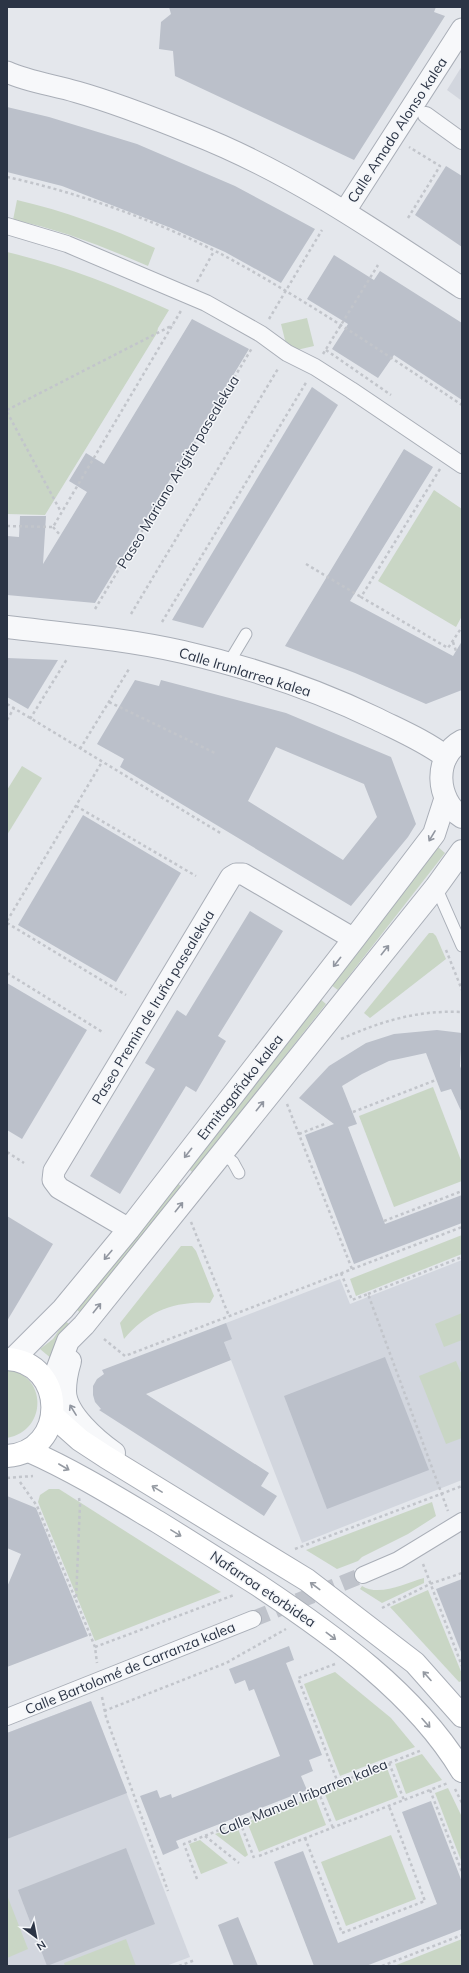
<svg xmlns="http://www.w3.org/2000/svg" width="469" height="1973" font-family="Mulish,sans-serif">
<rect width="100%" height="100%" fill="#e4e7ec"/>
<!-- built -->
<g fill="#d2d6de">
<path d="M462,66V101L447,90Z"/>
<path d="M462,1260V1480L302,1543L224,1342L226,1323L340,1279L350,1304Z"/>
<path d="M91,1701L190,1957L166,1966H7V1733Z"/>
</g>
<!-- green -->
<g fill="#c9d6c5">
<path d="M17,200C65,211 110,228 155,248L148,266C104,247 60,229 13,220Z"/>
<path d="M7,252C66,266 114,285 169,310L158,328L157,333L45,515L7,514Z"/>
<path d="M307,318L314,346L288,352L281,324Z"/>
<path d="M434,490L462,509V616L456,627L378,581Z"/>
<path d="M22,766L42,778L7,835V790Z"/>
<path d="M438,847L445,853L338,990L331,985Z"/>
<path d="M429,933H433L436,936L446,959L370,1018L364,1013Z"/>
<path d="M319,998L326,1004L193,1173L188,1168Z"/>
<path d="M433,1087L462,1163V1181L394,1207L359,1116Z"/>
<path d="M175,1181L182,1187L83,1315L76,1309Z"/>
<path d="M462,1235V1254L356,1296L350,1279Z"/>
<path d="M181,1246H192L196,1251L214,1296L210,1303C173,1301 148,1311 124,1339L120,1323Z"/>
<path d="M462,1313V1340L444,1347L435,1324Z"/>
<path d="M65,1321L72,1326L52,1359L40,1349L53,1339Z"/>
<path d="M456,1361L462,1375V1438L446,1444L419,1376Z"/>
<path d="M7,1370C46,1373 49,1430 7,1438Z"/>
<path d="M49,1489H59L221,1592L95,1641L38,1502L40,1495Z"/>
<path d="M432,1502L436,1516L408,1534L362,1557L358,1561L337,1569L306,1550Z"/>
<path d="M424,1578V1583L382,1603L360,1589L362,1586C380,1597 405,1583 424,1578Z"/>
<path d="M428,1590L462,1674V1681L459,1682L390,1607Z"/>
<path d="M335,1672L391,1718L415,1747L340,1776L304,1684Z"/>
<path d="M422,1754L442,1780L406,1794L395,1764Z"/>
<path d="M387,1768L398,1797L336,1821L324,1792Z"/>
<path d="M448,1788L462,1817V1863L435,1793Z"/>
<path d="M315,1796L326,1825L259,1852L247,1822Z"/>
<path d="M237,1826L248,1855L245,1857L215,1834Z"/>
<path d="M391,1835L416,1899L346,1926L321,1862Z"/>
<path d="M200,1840L228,1863L201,1874L189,1844Z"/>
<path d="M7,1895L28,1949L7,1958Z"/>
<path d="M126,1939L136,1966H65L64,1963Z"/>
<path d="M462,1939V1966H394Z"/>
</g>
<!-- building -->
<g fill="#bbc0ca" fill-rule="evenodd">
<path d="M169,7H436L434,12L445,16L354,160L175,76L173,51L159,49L161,22L171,14Z"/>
<path d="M7,107L49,117L137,144L235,186L315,229L281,283L225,252L171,228L62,186L7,172Z"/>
<path d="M446,166L462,176V247L415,215Z"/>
<path d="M334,255L374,280L380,271L462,323V400L394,355L378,378L332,349L348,324L307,299Z"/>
<path d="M192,319L249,349L95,603L7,595V536L19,537L20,516H46L43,564L87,492L69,481L86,453L104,464Z"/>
<path d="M312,387L338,405L203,628L172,620Z"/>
<path d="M404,449L433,467L350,601L453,656L462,641V690L426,704L355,673L285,646Z"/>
<path d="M7,658L58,660L28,709L7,697Z"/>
<path d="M135,680L159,686L161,680L286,713L391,757L416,824L408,837L351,906L120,767L124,759L97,744ZM276,747L364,784L377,817L343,860L248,801Z"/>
<path d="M83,815L181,873L116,982L18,925Z"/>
<path d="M250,911L283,931L218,1036L226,1041L196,1092L186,1086L120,1194L90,1176L155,1069L145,1063L177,1010L186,1016Z"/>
<path d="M7,983L87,1030L22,1139L7,1130Z"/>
<path d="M437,1030L462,1033L460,1066L462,1071V1113L451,1089L441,1092L426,1053L389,1061L362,1074L342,1086L357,1124L348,1127L385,1224L462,1195V1223L354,1264L305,1135L334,1124L299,1098L329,1066L366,1043L394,1034Z"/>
<path d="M7,1216L53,1244L7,1321Z"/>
<path d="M226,1323L232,1339L224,1342L231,1360L146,1394L269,1473L261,1486L277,1496L264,1516L99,1410L101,1409L95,1402L93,1395V1386L97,1379L104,1374L102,1370Z"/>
<path d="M385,1357L429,1470L327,1509L284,1396Z"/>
<path d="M7,1496L36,1508L88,1636L7,1667V1587L21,1554L7,1548Z"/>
<path d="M462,1579V1652H461L436,1589Z"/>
<path d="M289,1646L294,1660L286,1663L322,1755L309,1760L313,1771L301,1776L307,1790L176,1841L179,1848L163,1855L140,1796L157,1790L160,1798L171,1794L172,1798L280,1756L254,1689L249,1691L245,1680L235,1684L229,1669Z"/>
<path d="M91,1701L127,1793L7,1839V1733Z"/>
<path d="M431,1801L462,1882V1929L366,1966H314L274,1862L303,1851L338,1943L422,1910L437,1904L402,1812Z"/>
<path d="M126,1848L155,1924L47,1966L18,1890Z"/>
<path d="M238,1917L258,1966H234L218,1925Z"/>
</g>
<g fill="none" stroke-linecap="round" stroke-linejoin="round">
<!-- pedestrian-tunnel -->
<path stroke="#bfc3cb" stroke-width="16" stroke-dasharray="16 8" stroke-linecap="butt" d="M253,1619L363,1575"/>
<!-- service casing -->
<g stroke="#a9aeb7" stroke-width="13">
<g id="service">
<path d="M228,664L246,634"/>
<path d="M436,887L462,946"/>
<path d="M222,1153L233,1162L239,1173"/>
</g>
</g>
<!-- pedestrian casing -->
<g stroke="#a9aeb7" stroke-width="18">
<g id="pedestrian">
<path d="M426,115L462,141"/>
<path d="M7,226L67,244L206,303L261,334L287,353L315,367L351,390L462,465"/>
<path d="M363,1575L398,1560L462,1521"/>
<path d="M7,1717L253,1619"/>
</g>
</g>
<!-- minor casing -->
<g stroke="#a9aeb7" stroke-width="23">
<g id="minor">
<path d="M7,72C29,82 54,85 77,92C116,103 154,118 191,133C289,171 376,231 462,288"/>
<path d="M345,211L462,29"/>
<path d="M129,1229L59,1188L53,1180L54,1171L231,877L236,874H243L354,939"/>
</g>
</g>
<!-- tertiary casing -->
<g stroke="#a9aeb7" stroke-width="24">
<g id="tertiary">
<path d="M7,627C66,634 126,639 183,652C249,667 317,690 377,719C401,731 425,741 446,757"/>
<path d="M462,741C433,756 436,801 462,817"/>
<path d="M13,1359L63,1309L129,1229L354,939L434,834L445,800"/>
<path d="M70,1361C67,1371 65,1382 65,1391C65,1414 97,1441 114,1453"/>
<path d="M50,1389L68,1341L84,1325L436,887L462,851"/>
</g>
</g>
<!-- secondary casing -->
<g stroke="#a9aeb7" stroke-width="24">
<g id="secondary">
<path d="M7,1359C67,1362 68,1452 7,1456"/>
<path d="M53,1416L80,1440L106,1457L307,1580L415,1663L462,1716"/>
<path d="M29,1451C74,1471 116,1497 158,1522C192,1543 225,1564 258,1585C333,1635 415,1693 462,1771"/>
</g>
</g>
<!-- path -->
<g stroke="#c2c5cb" stroke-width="2.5" stroke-dasharray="3 3" stroke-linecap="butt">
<path d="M7,177C77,192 160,222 223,255C306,300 384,353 462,405"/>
<path d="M408,218L440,166L409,147"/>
<path d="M197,282L214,251"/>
<path d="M269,319L322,230"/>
<path d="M326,350L391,395"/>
<path d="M323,354L378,265"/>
<path d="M7,410L173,325"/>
<path d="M7,412L61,512"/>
<path d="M440,469L361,597L448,648L462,627"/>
<path d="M7,526L53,527L182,309"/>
<path d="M53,527L61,536"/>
<path d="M306,564L361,597"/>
<path d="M95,609L252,348"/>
<path d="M131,614L279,367"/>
<path d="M162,622L307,381"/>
<path d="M453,642L456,651"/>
<path d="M109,702L217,754"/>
<path d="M7,704L222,834"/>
<path d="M30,719L67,659"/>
<path d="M7,720L14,708"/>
<path d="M80,749L129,669"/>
<path d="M76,806L196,876"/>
<path d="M7,921L102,762"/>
<path d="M7,923L126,995"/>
<path d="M446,950L462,990"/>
<path d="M7,973L104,1033"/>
<path d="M341,1039C382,1021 417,1010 462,1012"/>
<path d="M287,1104L352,1269"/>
<path d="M353,1112L436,1080"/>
<path d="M299,1134L327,1123"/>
<path d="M7,1152L24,1163"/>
<path d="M384,1221L462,1191"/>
<path d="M191,1222L229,1316"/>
<path d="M341,1273L352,1300L368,1294L448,1511"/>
<path d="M368,1294L462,1257"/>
<path d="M104,1339L125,1356L462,1227"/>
<path d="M7,1478L33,1476"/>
<path d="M20,1482L37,1506L75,1598"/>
<path d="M79,1498L80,1504L76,1600L95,1647L97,1663"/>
<path d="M295,1549L462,1486"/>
<path d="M423,1564L462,1666"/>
<path d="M382,1608L430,1584L462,1573"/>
<path d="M95,1647L234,1595"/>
<path d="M335,1664L298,1678L338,1783"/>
<path d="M102,1697L106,1717L168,1891"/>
<path d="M104,1711L226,1663L286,1629"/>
<path d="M389,1763L404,1800"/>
<path d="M455,1789L462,1803"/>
<path d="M430,1790L462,1872"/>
<path d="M318,1791L333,1828"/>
<path d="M240,1822L254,1858"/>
<path d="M205,1836L239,1863"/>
<path d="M305,1838L342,1933L425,1901L389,1806"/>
<path d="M259,1856L448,1783"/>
<path d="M197,1879L184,1844L422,1750"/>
<path d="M179,1966L195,1960"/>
<path d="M382,1966L462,1935"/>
</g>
<!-- service -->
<use href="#service" stroke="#f7f8fa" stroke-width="11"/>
<!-- pedestrian -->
<use href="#pedestrian" stroke="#f7f8fa" stroke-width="16"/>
<!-- minor -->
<use href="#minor" stroke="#f7f8fa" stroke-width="21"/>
<!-- tertiary -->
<use href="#tertiary" stroke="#f7f8fa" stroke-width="22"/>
<!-- secondary -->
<use href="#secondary" stroke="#fff" stroke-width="22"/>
</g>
<!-- one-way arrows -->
<defs><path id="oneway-shaft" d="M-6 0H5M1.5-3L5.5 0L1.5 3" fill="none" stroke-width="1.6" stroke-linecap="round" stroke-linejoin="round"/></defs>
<g stroke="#9196a0">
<use href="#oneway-shaft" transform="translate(432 836) rotate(121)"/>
<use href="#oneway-shaft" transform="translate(385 950) rotate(-51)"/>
<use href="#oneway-shaft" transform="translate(337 962) rotate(128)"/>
<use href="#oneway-shaft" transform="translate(260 1106) rotate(-51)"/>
<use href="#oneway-shaft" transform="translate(188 1153) rotate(128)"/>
<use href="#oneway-shaft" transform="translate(179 1207) rotate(-51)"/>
<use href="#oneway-shaft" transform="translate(108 1255) rotate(130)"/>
<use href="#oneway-shaft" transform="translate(97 1308) rotate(-51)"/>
<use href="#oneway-shaft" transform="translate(73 1410) rotate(-122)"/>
</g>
<g stroke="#959aa2">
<use href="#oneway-shaft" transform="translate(64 1467) rotate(30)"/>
<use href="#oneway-shaft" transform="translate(157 1489) rotate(-149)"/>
<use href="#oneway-shaft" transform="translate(176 1533) rotate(31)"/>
<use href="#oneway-shaft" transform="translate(315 1586) rotate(-143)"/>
<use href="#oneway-shaft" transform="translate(331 1636) rotate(37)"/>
<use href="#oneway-shaft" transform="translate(427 1676) rotate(-132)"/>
<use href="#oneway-shaft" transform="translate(426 1723) rotate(48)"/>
</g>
<g text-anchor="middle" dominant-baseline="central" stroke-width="3" stroke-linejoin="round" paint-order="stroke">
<!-- street labels -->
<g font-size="14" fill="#2b3445" stroke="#f4f6f9">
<text transform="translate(397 130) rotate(-57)">Calle Amado Alonso kalea</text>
<text transform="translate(178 472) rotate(-59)">Paseo Mariano Arigita pasealekua</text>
<text transform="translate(245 672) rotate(17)">Calle Irunlarrea kalea</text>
<text transform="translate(153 1007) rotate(-59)">Paseo Premin de Iruña pasealekua</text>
<text transform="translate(240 1087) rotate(-52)">Ermitagañako kalea</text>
<text transform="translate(263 1589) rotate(34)">Nafarroa etorbidea</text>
<text transform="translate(130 1668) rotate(-22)">Calle Bartolomé de Carranza kalea</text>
<text transform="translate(303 1797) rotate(-22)">Calle Manuel Iribarren kalea</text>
</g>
</g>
<!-- border -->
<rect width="469" height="1973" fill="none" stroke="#2b3445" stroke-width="16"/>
<!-- north arrow -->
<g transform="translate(36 1937) rotate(148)" stroke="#f4f6f9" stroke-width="3" paint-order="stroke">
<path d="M0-3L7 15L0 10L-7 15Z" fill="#2b3445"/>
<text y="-6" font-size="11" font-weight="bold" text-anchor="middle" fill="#2b3445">N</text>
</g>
</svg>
